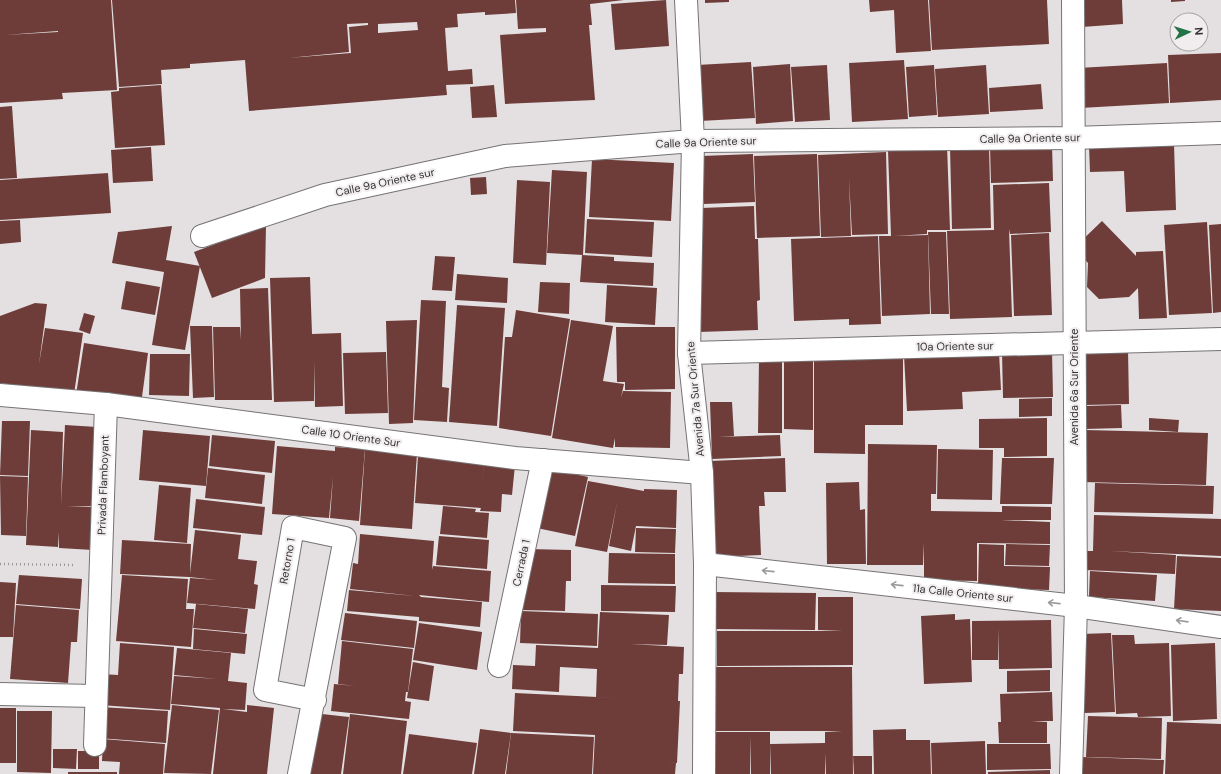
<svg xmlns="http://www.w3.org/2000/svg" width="1221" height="774" font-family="'DM Sans',sans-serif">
<rect width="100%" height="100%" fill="#e4e0e2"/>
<!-- building -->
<g fill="#6e3d3a" fill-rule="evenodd">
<path d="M0,0H111L117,90L62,93L63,99L0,103ZM58,31V32L5,35Z"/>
<path d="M112,0H515L516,13L485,15V12L457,14L458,27L445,28L448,71L472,69L473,84L446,85L447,95L249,111L245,60L190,64V68L161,70L162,84L119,87ZM417,22L418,30L378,33V24ZM368,23V25L349,27L351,53L288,58L349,52L347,24Z"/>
<path d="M516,0H624L590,4L592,25H589L595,100L505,104L500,35L546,32V28L518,29Z"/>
<path d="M666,0L669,46L615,50L611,4Z"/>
<path d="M705,0H729V2L705,3Z"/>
<path d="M869,0H928L931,51L896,53L894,10L870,12Z"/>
<path d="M929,0H1047L1049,44L932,50Z"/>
<path d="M1080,0H1122L1123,24L1082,27Z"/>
<path d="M1171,0H1185V1L1171,2Z"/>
<path d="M1221,53V100L1170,103L1168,55Z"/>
<path d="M904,60L908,119L852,122L849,63Z"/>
<path d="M751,62L755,118L700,121L697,65Z"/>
<path d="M1167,63L1169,103L1080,108L1078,68Z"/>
<path d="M790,64L793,121L756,124L753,67Z"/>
<path d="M827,65L830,120L795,122L791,67Z"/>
<path d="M934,65L937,115L909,117L906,67Z"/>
<path d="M986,65L989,114L938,117L935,69Z"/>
<path d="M1041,84L1043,109L990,112L989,88Z"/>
<path d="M161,85L165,145L115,148L111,92L119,91V88Z"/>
<path d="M494,85L497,117L472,118L470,87Z"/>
<path d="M12,106L17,178L0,179V107Z"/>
<path d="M1052,144L1053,181L991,183L990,146Z"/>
<path d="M1174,144L1176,210L1126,212L1124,171L1090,172L1089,146Z"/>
<path d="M947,145L950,230H927V234L894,236L928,235L930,314L882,316L879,236H891L888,150Z"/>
<path d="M989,146L991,228L952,229L950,147Z"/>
<path d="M151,147L153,181L113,183L111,150Z"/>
<path d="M886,152L888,234L852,235L849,178L851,236L821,237L818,155Z"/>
<path d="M753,154L755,202L704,204L702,156Z"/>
<path d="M817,154L820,236L757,238L754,156Z"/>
<path d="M592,159L674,163L671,221L589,217Z"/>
<path d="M552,170L587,172L583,255L547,253Z"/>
<path d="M108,173L111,213L0,220V180Z"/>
<path d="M486,177L487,194L471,195L470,178Z"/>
<path d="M517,180L550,182L546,265L513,263Z"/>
<path d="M1049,183L1051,232L1010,234L1009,229L1012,317L950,319L947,231L994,230L993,185Z"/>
<path d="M754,206L755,239H758L760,300L757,301L758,330L699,332L698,303L702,302L700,241H702L701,208Z"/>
<path d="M587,219L654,222L652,257L585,253Z"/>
<path d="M20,220L21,242L0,244V221Z"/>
<path d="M1102,221L1136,256V252L1163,251L1167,318L1139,319L1138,288L1129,297L1099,299L1087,287L1088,263L1074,248Z"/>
<path d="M1207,222L1212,313L1169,315L1164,225Z"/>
<path d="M1221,224V312L1213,313L1209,225Z"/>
<path d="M266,225L265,278L212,298L194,252Z"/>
<path d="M172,226L166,260L200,266L185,350L152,345L164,272L112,263L118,232Z"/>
<path d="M928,232H946L949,314H931Z"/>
<path d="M1049,233L1052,315L1014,316L1011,235Z"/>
<path d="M878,236L881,324L849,325V319L794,321L791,239Z"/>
<path d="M582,255L614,257V261L654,263L653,286L580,282Z"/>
<path d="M435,256L455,257L452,291L432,290Z"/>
<path d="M457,274L508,278L507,303L455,300Z"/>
<path d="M310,277L312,334L341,333L343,406L315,407L314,361V401L274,402L270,278Z"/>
<path d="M126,281L160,287L155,315L121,309Z"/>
<path d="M540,282L570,283L569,314L538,312Z"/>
<path d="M607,285L657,288L655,325L605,322Z"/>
<path d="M268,288L272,400H215L213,327H240L241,340L240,289Z"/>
<path d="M421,300L446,301L442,387L449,388L447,422L414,420Z"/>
<path d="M35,303L47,304L39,364L45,328L83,333L74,394L0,383V316Z"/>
<path d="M457,305L505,308L497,426L449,422Z"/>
<path d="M516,310L570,319L551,436L499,428L505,337H512Z"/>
<path d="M84,313L95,316L90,334L79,330Z"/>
<path d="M417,320L413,423L389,424L386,321Z"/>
<path d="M571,320L613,326L603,381L624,384L621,397L623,391L671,392L670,448L615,447V438L613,448L552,438Z"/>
<path d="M190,326H212L214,397L193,398Z"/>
<path d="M616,327H675V389L625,390V382H617Z"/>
<path d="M84,343L148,353L141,404L76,395Z"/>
<path d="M1128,349L1129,404L1084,405L1083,350Z"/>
<path d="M1052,350L1053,397L1003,398L1002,351Z"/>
<path d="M386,352L388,413L345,414L343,353Z"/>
<path d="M999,352L1001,390L962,392L963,409L907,411L904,355Z"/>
<path d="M784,353H813V430L784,429Z"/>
<path d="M150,354H190L189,396L149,395Z"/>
<path d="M903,354V425H865V454L814,453V355Z"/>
<path d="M759,359H782V433H758Z"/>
<path d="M1052,398V416L1019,417V399Z"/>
<path d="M710,402H732L734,436L718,437L780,435L781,456L712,459Z"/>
<path d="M1121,405L1122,428L1084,429V406Z"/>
<path d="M1047,418V456L1004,457V448H979V419Z"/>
<path d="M1149,418L1179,420L1178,432L1149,430Z"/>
<path d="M2,421H30L28,476L0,475Z"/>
<path d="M65,425L97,427L94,506H67L95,507L93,550L59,548V532L58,547L26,545L31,430L63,432L61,505Z"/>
<path d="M143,430L210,436L206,486L139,480Z"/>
<path d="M1085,430L1208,433L1206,485L1083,482Z"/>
<path d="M212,435L275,441L272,473L209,466Z"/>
<path d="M868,444L937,445L936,494H931V511L1002,512V506L1051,507V520H1001L1050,522V544L977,543V581L924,580V543L923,565H867Z"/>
<path d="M277,446L335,451V447L365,449L359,521L330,518L333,477L329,518L272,514Z"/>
<path d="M365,449L417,453L412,529L360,525Z"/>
<path d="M938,449L993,450L992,500L937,499Z"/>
<path d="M418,456L484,461L482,484L484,462L515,465L512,495L502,494L501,512L480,511L481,508L415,503Z"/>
<path d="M785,458L786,492H764L765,506H759L761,555L713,557L710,461Z"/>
<path d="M1002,458H1054L1052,504H1000Z"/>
<path d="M545,467L588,477L575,536L532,527Z"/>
<path d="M208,468L265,475L262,504L205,498Z"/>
<path d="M0,476L28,477L26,536L1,535Z"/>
<path d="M588,481L644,491V489L677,490L676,528L636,526L631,551L609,546L617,503L607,552L575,546Z"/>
<path d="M859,482L860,510L865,509L866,564H827L826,483Z"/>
<path d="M1095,483L1214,486L1213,514L1094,512Z"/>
<path d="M159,485L191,488L187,543L154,540Z"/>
<path d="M196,499L265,507L262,535L193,528Z"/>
<path d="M443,506L476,509L475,512L489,513L487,538L440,534Z"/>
<path d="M1094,515L1221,519V556L1110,551L1176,555L1175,574L1085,570L1086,551H1093Z"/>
<path d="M636,528L676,529L675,553L635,552Z"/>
<path d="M195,530L241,535L238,559L257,561L254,584L258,585L255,609L187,603L190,578L217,580L189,577L120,574L122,540L191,544L190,574Z"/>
<path d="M360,534L434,541L432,570L433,566L491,571L489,602L419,595L421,597L482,602L480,627L419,621V617L347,611L349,590L415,596L350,589L353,563L358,564Z"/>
<path d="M439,536L489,540L487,569L436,565Z"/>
<path d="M979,544L1004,545V566L1050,567L1049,590L978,588Z"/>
<path d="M1006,544L1050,545L1049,566L1005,565Z"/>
<path d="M528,549L571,550V581H566L565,611L521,610Z"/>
<path d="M609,553L675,554V584L608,583Z"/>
<path d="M1177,556L1221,558V611L1174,609Z"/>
<path d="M1090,571L1157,575L1155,601L1089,597Z"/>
<path d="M19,575L82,579L80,609L16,604Z"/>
<path d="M122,575L188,579L186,609H194L191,647L116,641Z"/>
<path d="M0,582L16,583L13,637H0Z"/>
<path d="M601,585L676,586L675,612L601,611Z"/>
<path d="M711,592L816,593L815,630L711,629Z"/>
<path d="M818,597H853V665L717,666V631H843L818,630Z"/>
<path d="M196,604L248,609L245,633L193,628Z"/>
<path d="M16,605L79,610L77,642H71L68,683L10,679Z"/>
<path d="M521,611L598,614L597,646L520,643Z"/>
<path d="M600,612L669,615L667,645L630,644L684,647L683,674H679L678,701H680L677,763L654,762L676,763L675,774H593L595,735L513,731L515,693L638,699L596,697L597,669L560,667L559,692L512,689L513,665L535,666L536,645L598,648Z"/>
<path d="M345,613L417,621L414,648L341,640Z"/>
<path d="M955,614V620L970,619L972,682L924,684L921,616Z"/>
<path d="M1051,620L1052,668L999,669L998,628V660H972V621Z"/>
<path d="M419,623L482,632L477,670L413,660Z"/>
<path d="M194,629L247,634L245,654L193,649Z"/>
<path d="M1111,633L1115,712L1084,713L1081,634Z"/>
<path d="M1112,635H1134L1135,644L1169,643L1171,716L1138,717L1137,713L1116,714Z"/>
<path d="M342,641L413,649L408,692H406L405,701L411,702L409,719L331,711L334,684L355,686L338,684Z"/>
<path d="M120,643L174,647L170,710L100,705L102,674L118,675Z"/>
<path d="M1215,643L1217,719L1173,721L1171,645Z"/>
<path d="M177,648L231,653L228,681L247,683L245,710L223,709L247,712V705L274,708L267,774H213L220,708L171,704L174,676L217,679L174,675Z"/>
<path d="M413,662L434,666L429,701L407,698Z"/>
<path d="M715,667H852L853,774H826L825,753V774H771L770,744L825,743V732L842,731H715Z"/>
<path d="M1050,670V691L1007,692V671Z"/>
<path d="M1052,692L1053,721H1032L1047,722V743H999L998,722H1001L1000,694Z"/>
<path d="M172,705L219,710L211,774L164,773Z"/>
<path d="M100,707L168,711L166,743L98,738Z"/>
<rect x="0" y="708" width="16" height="55"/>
<path d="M17,711H52L51,773L17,772Z"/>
<path d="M313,713L349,717L341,774H305Z"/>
<path d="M350,714L407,721L401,774H343Z"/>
<path d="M1088,716L1162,718L1161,759L1086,757Z"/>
<path d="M1167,722L1221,724V774H1165Z"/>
<path d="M480,729L511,733L505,774H474Z"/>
<path d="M906,729V740H930L931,774H874L873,730Z"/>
<path d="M713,732H770V774H751V736L750,774H714Z"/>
<path d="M511,733L594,737L592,774H506Z"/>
<path d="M409,734L477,743L472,774H403Z"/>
<path d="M103,739L165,744L163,774H119L120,762L102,761Z"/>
<path d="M985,741L986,774H932L931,743Z"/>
<path d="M987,744H1050L1051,769L987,770Z"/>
<path d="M53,749H77L76,769L53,768Z"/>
<rect x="78" y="751" width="21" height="18"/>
<path d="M853,756H872V774H854Z"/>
<path d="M1082,757L1164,760L1163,774H1082Z"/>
<path d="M1050,770V774H988V772Z"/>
<rect x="68" y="772" width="49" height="2"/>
</g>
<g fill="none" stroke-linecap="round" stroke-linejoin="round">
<!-- minor casing -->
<g stroke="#767374" stroke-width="24">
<g id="minor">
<path d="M686,0L693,141L689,353L702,473L705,564L704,774"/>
<path d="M202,236L325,195L505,156L693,141L1073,138L1221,133"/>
<path d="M689,353L1221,339"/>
<path d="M0,395L106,404L515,458L702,473"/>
<path d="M705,564L1076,606L1221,627"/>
<path d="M499,666L543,460"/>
<path d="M0,694L95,696"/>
<path d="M95,745L106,404"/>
<path d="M299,774L345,538L293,527L265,690L315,700"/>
<path d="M1071,774L1076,606L1073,0"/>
</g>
</g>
<!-- path -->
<path stroke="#9b9899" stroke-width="2.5" stroke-dasharray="1 3" stroke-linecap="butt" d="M0,564L76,565"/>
<!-- minor -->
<use href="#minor" stroke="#fff" stroke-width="22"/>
</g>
<!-- one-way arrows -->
<defs><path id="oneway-shaft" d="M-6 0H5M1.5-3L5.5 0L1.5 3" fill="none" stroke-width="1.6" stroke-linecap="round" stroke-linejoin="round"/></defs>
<g stroke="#9a9a9a">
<use href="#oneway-shaft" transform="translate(768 571) rotate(-174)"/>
<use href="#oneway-shaft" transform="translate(897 585) rotate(-174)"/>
<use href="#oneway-shaft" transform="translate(1054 603) rotate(-174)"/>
<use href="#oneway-shaft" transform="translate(1182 621) rotate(-172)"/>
</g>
<g text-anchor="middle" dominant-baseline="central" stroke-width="4" stroke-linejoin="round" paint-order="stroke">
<!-- street labels -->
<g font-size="11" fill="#353434" stroke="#f1edef">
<text transform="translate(1030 138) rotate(-1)">Calle 9a Oriente sur</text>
<text transform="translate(706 142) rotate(-2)">Calle 9a Oriente sur</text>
<text transform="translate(385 182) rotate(-12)">Calle 9a Oriente sur</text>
<text transform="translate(955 346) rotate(-1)">10a Oriente sur</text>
<text transform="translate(1074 387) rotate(-90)">Avenida 6a Sur Oriente</text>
<text transform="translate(695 399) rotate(-95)">Avenida 7a Sur Oriente</text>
<text transform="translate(351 436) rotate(8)">Calle 10 Oriente Sur</text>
<text transform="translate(103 485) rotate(-88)">Privada Flamboyant</text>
<text transform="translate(287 561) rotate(-80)">Retorno 1</text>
<text transform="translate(521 563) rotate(-78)">Cerrada 1</text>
<text transform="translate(963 593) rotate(6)">11a Calle Oriente sur</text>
</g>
</g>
<!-- north arrow -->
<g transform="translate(1189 32) rotate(86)"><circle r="19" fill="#f1edef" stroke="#a6a3a4"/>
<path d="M0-3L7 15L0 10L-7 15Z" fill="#227446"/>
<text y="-6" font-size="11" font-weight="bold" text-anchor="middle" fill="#353434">N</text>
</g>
</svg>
